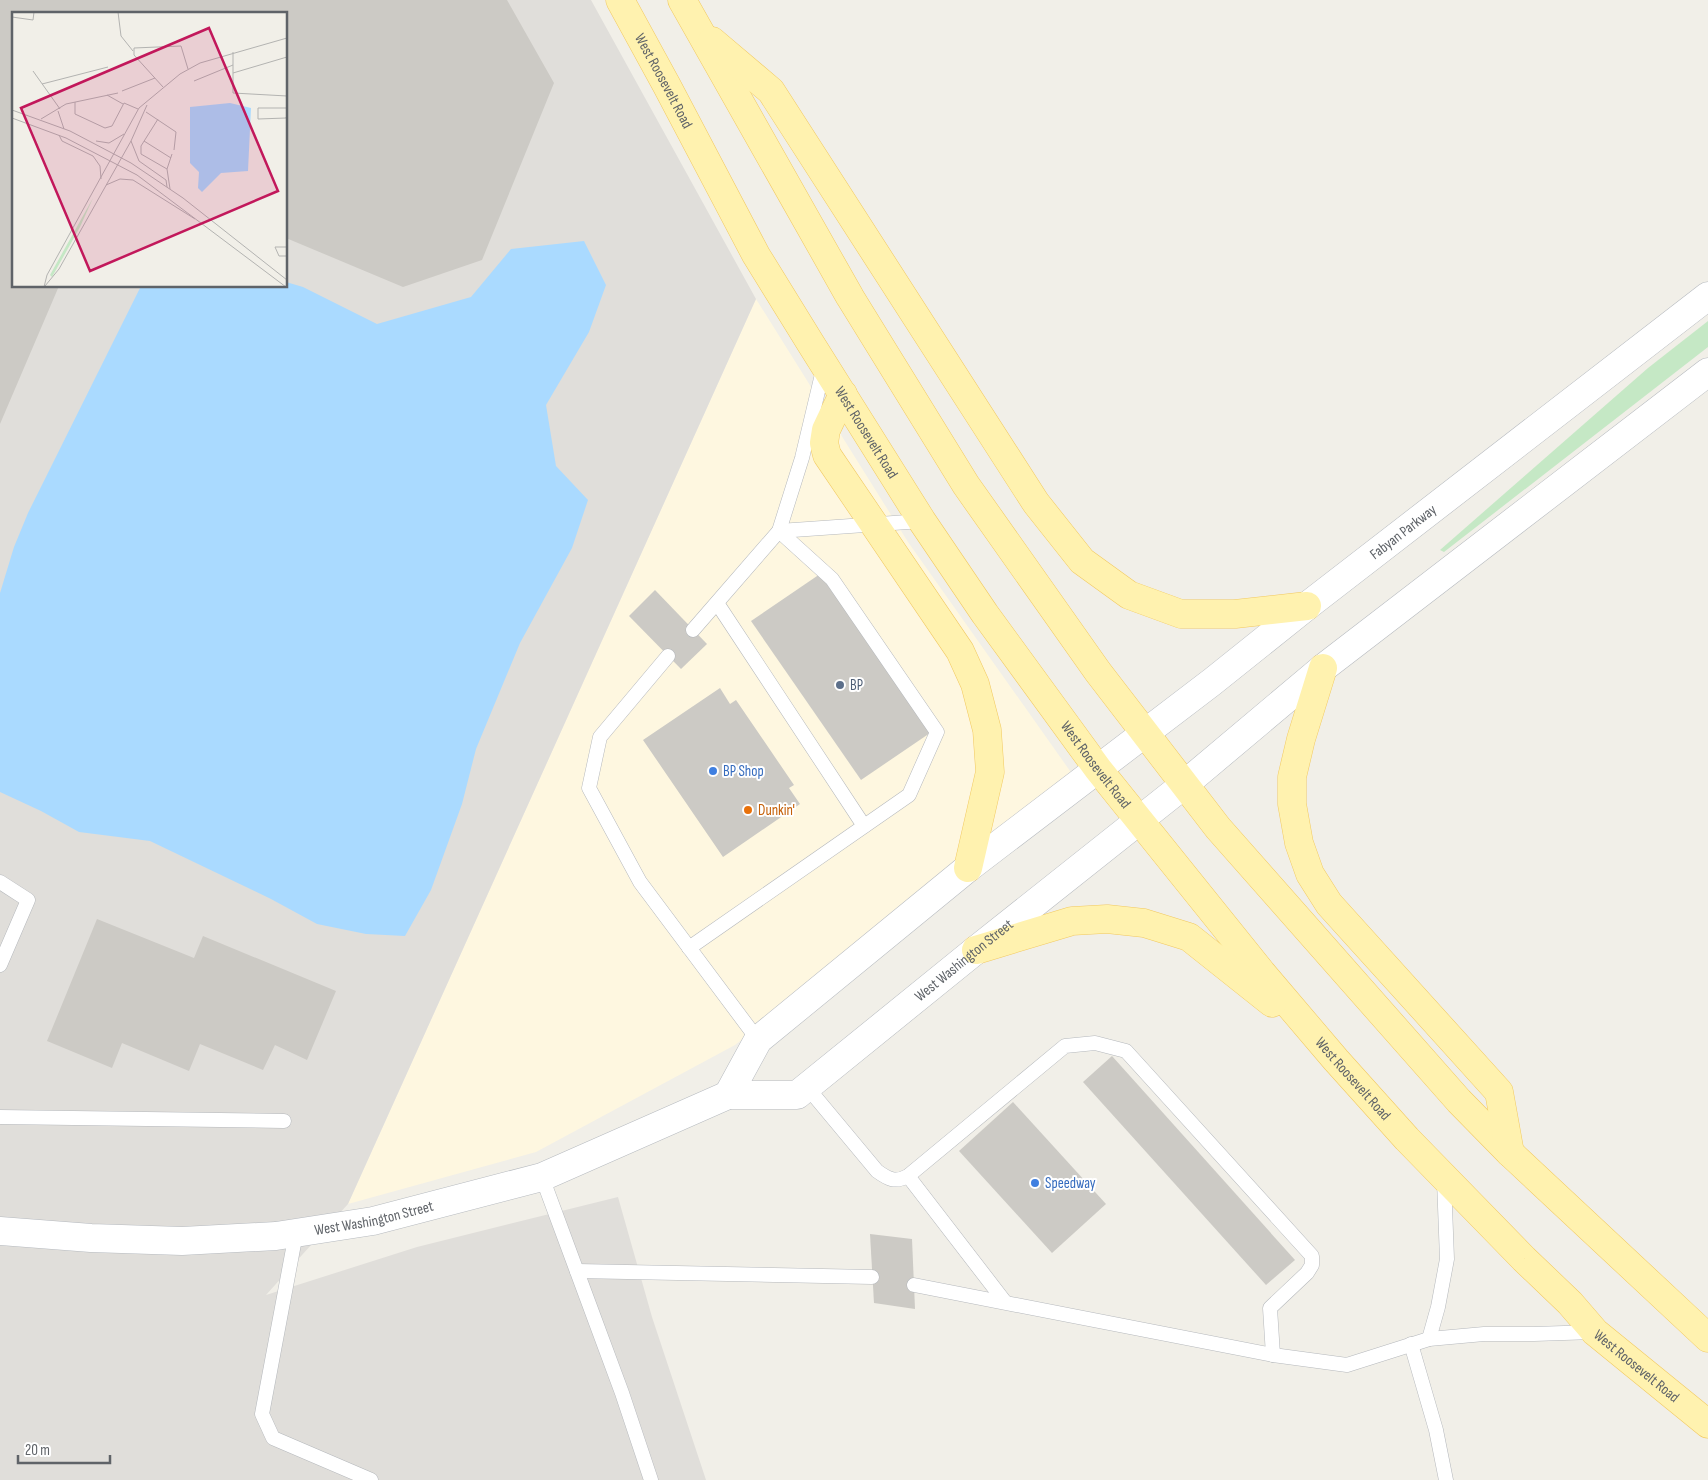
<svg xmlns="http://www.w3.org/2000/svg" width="1708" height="1480" font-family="'Sofia Sans Condensed',sans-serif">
<rect width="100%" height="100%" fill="#f1efe8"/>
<!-- commercial -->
<path fill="#fef7e0" d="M756,299L908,542L1075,778L735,1045L536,1152L348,1204Z"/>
<!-- industrial -->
<path fill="#e0deda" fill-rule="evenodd" d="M0,0H591L756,299L348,1204L266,1295L417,1247L618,1197L652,1317L706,1480H0ZM14,14H286V286H14Z"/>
<!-- green -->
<path fill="#c5e8c5" d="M1708,321V347L1444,552L1440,550L1648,368Z"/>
<!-- water -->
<path fill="#aadaff" d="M584,241L606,285L589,332L546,405L556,466L588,500L572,548L520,643L476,749L462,804L431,890L405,936L366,934L317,924L271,899L150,841L79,832L41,811L0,792V593L14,547L28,513L141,286H286V282L303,287L377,324L471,297L511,249Z"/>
<!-- building -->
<g fill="#cccac5">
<path d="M0,0H507L554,83L482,260L403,287L286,238V14H14V286H59L0,424Z"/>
<path d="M820,574L930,733L861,780L751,621Z"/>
<path d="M655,590L707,644L681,669L629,616Z"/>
<path d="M720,688L730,704L736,700L794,785L789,788L800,804L723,857L643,740Z"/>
<path d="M97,919L194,958L203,936L336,991L307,1060L275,1045L263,1070L200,1044L189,1071L122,1043L112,1068L47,1041Z"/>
<path d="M1112,1056L1295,1260L1266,1285L1083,1082Z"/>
<path d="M1013,1102L1106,1204L1052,1253L959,1151Z"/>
<path d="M870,1234L912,1239L915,1309L874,1303Z"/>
</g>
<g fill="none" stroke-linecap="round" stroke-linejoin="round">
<!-- service casing -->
<g stroke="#b5b8bc" stroke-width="15">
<g id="service">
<path d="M779,531L922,521"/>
<path d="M717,603L864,826"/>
<path d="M693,630L779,531L802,458L824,366"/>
<path d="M668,656L600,737L589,788L640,882L758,1040"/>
<path d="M0,882L28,900L0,965"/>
<path d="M689,948L909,795L937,732L832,579L779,531"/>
<path d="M807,1087L877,1171C888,1179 895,1183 908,1176L1065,1046L1095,1043L1126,1051L1312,1256V1265L1307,1273L1270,1308L1273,1355"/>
<path d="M0,1117L284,1121"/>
<path d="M908,1176L1005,1302"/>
<path d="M542,1177L622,1393L651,1480"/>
<path d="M296,1233L262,1414L273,1438L371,1480"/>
<path d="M577,1271L872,1277"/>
<path d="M914,1285L1273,1355L1347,1365L1429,1339L1484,1334H1534L1594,1332"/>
<path d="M1429,1339L1438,1307L1447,1259L1444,1180"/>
<path d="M1411,1344L1436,1430L1446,1480"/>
</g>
</g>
<!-- secondary casing -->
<g stroke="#b6babf" stroke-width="29">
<g id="secondary">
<path id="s1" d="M728,1095L758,1040L968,868L1212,682L1307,606L1708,296"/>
<path id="s2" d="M0,1231L91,1238L182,1241L276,1236L373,1221L542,1177L728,1095H797L976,950L1185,784L1323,668L1708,372"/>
</g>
</g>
<!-- primary casing -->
<g stroke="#f2c960" stroke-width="29">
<g id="primary">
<path id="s3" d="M620,0L667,86L756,255L811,344L922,521L985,614L1098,769L1262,973L1336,1060L1407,1139L1524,1259L1570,1303L1595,1332L1708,1424"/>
<path d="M682,0L850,297L966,485L1098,672L1218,828L1459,1101L1510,1153L1708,1338"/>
<path d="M712,41L771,91L1036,503L1082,561L1129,595L1181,614H1235L1307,606"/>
<path d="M843,394L826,430L824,443L827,455L960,651L975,684L987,730L990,772L968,868"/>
<path d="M1323,668L1301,739L1292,777V804L1299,843L1310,874L1329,904L1499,1092L1510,1153"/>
<path d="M976,950L1072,921L1107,919L1144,923L1189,937L1272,1003"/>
</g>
</g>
<!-- service -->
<use href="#service" stroke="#fff" stroke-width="14"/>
<!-- secondary -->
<use href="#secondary" stroke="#fff" stroke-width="28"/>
<!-- primary -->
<use href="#primary" stroke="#fff2af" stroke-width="28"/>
</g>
<!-- markers -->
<circle fill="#5c6f8a" stroke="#fff" stroke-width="2" cx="840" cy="685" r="5"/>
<g fill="#3f7fe0" stroke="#fff" stroke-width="2">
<circle cx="713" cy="771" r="5"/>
<circle cx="1035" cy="1183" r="5"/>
</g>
<circle fill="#e8710a" stroke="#fff" stroke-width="2" cx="748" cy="810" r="5"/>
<g text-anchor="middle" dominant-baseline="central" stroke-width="4" stroke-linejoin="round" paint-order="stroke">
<!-- street labels -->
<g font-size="15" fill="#5f6368" stroke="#fff">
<text stroke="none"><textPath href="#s3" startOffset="92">West Roosevelt Road</textPath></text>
<text stroke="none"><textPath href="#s3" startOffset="498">West Roosevelt Road</textPath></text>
<text stroke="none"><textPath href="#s1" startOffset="884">Fabyan Parkway</textPath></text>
<text stroke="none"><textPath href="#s3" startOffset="902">West Roosevelt Road</textPath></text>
<text stroke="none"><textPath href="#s2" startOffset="1036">West Washington Street</textPath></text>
<text stroke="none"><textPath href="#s3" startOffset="1308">West Roosevelt Road</textPath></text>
<text stroke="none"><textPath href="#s2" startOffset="376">West Washington Street</textPath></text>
<text stroke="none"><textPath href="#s3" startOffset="1712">West Roosevelt Road</textPath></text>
</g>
<!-- service labels -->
<g font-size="15" fill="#4e5e75" stroke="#fff" text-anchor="start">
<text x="850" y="685">BP</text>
</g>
<!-- shop labels -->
<g font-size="15" fill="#366cbe" stroke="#fff" text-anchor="start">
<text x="723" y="771">BP Shop</text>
<text x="1045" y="1183">Speedway</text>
</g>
<!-- food labels -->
<g font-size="15" fill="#c56008" stroke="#fff" text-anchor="start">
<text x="758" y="810">Dunkin'</text>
</g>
</g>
<!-- overview -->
<g transform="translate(12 12)">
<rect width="275" height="275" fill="#f1efe8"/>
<path d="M81,186L68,215L40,265L38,263Z" fill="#c5e8c5"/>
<path d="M218,91L239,96L236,159L209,161L190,180L186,176L187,160L178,151V95Z" fill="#aadaff"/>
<path fill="none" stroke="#b3b3b1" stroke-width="1" d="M106,0L109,24L121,39M0,5L21,8L22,0M221,40V81L275,84M21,59L48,97M221,61L275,45M182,69L221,53M30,72L96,55M151,75L122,43V36L169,34L176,57M110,79L143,66M95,83L111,92M63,90V102L93,116L100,114L112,91L126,97M275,96H246V107L274,106L275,103M0,98L58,119L119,151L171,186L275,268M46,99L52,117M134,100L164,120L162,138M0,106L54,126L125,163L274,275M29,107L54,92L106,81M146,107L129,134V142L155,157M47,123L50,129L81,144L88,154L89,167M84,129L97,131L112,122M119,129L127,149L154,168L155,175M132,129L159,146M94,173L108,167L121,168L183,207M158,177L155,157L160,142M275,235H263L267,244H275M33,274L47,257L119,129L135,93M32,275L35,263L127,96L168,62L188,51L275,26"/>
<path fill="#c2185b" fill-opacity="0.15" stroke="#c2185b" stroke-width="2.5" d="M197,16L266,179L78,259L9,96Z"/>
<rect width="275" height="275" fill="none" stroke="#5f6368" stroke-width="2.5"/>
</g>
<!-- scale -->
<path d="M18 1455v8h92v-8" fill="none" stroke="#5f6368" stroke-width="2.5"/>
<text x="25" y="1455" font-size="15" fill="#5f6368" stroke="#ffffff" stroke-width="4" paint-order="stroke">20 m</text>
</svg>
